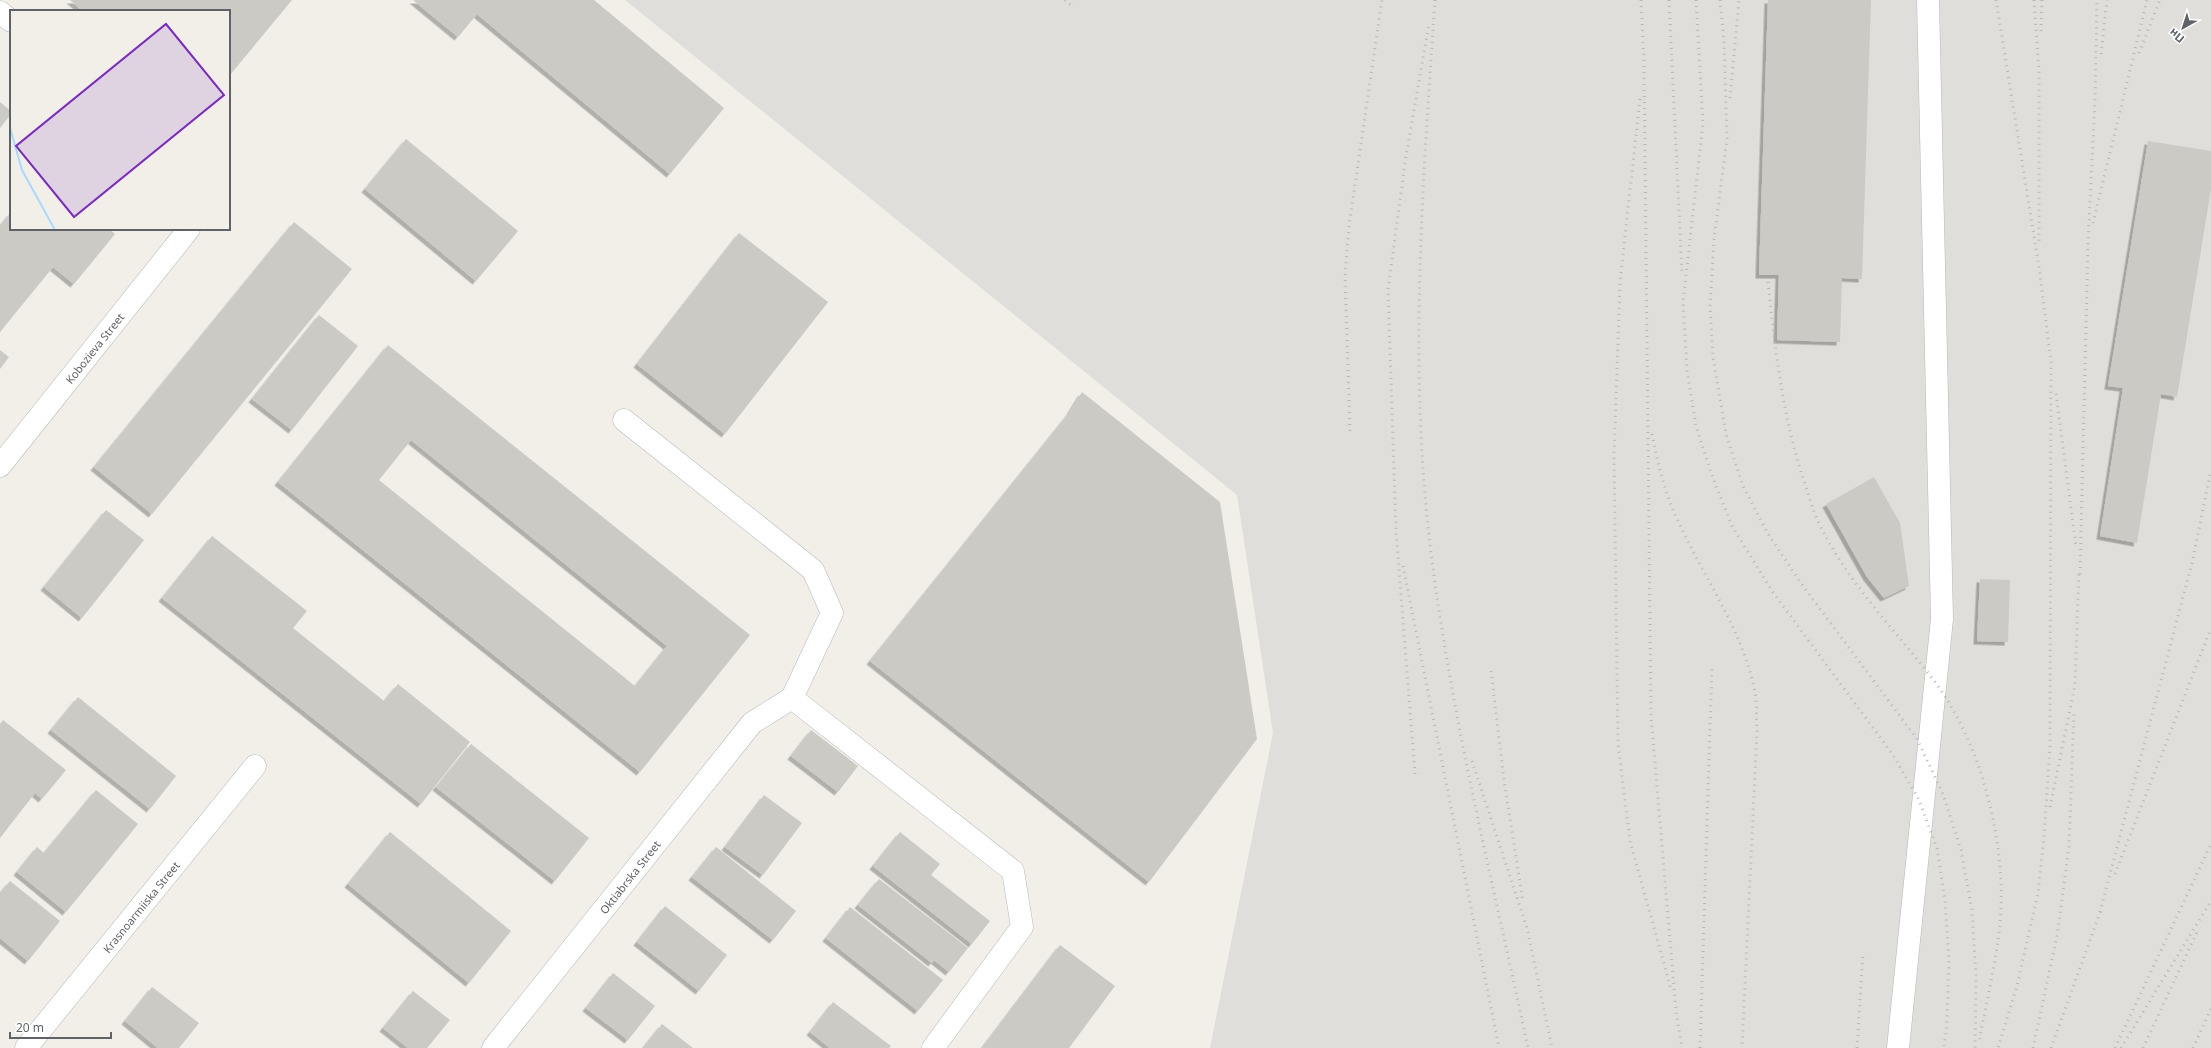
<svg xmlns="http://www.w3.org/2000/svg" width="2211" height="1048" font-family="'Noto Sans',sans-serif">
<defs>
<filter id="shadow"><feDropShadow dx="-3.5" dy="3.5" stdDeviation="0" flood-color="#0004"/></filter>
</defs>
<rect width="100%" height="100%" fill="#f1efe8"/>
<!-- industrial -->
<path fill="#e0deda" d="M625,0H2211V1048H1210L1273,733L1237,495Z"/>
<!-- building -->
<g fill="#cccac5" fill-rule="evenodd" filter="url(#shadow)">
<path d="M70,0H292L229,76V11H83Z"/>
<path d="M413,0H594L724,108L670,174L477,14L458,37Z"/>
<path d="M1768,0H1871L1862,279L1842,278L1840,342L1777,340L1779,275H1759Z"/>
<path d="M0,102L11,111V114L0,128Z"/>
<path d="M406,139L518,231L476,281L365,189Z"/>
<path d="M2148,141L2211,151V189L2177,397L2161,394L2137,543L2100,536L2123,388L2108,386Z"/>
<path d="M11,212V229H109L115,234L74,284L53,267L0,332V226Z"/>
<path d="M294,222L352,269L152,514L94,467Z"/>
<path d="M739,233L828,302L725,434L637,364Z"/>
<path d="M319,315L358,346L292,430L252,399Z"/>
<path d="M388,345L750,635L640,772L278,482ZM411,440L667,646L635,686L379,480Z"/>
<path d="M0,350L9,357L0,369Z"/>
<path d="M1082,392L1220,502L1257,739L1149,882L870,661L1069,413Z"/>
<path d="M1874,477L1900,523L1909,586L1884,598L1867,577L1826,504Z"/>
<path d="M106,510L144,540L82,618L44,587Z"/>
<path d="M212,536L307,611L293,628L384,701L398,684L470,742L421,804L162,598Z"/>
<path d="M1980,579L2010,580L2008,642L1977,641Z"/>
<path d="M78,697L176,776L150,809L51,730Z"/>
<path d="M3,720L66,770L42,799L35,793L0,838V724Z"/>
<path d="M811,730L858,766L838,792L791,756Z"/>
<path d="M471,744L589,838L555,881L436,787Z"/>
<path d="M96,790L138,824L66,912L17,872L37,847L44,853Z"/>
<path d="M764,795L802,823L763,875L725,847Z"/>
<path d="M390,832L511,931L469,983L348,884Z"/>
<path d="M900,832L940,864L931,875L990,921L972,944L873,866Z"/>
<path d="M716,847L796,911L773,940L692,877Z"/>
<path d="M879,879L968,948L949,972L934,960L932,963L858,905Z"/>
<path d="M10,881L60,921L28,961L0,938V893Z"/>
<path d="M665,906L727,955L699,991L637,942Z"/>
<path d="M850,907L943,980L918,1011L826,938Z"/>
<path d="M1060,945L1115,986L1069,1048H982Z"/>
<path d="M613,973L655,1006L628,1040L586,1008Z"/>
<path d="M152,987L199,1023L179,1048H158L125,1021Z"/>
<path d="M413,991L450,1020L427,1048H408L383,1028Z"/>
<path d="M833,1002L891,1046L889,1048H830L810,1032Z"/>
<path d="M662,1024L693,1048H643Z"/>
</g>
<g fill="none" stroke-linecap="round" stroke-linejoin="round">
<!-- minor casing -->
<g stroke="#b5b8bc" stroke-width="23">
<g id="minor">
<path d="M0,12L11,21"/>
<path d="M624,420L813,570L832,613L792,698"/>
<path id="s1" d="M0,466L189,229"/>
<path id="s2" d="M26,1048L255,766"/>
<path id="s3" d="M493,1048L752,723L792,698L1013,871L1022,927L933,1048"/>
<path d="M1898,1048L1942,619L1928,0"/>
</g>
</g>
<!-- minor -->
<use href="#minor" stroke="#fff" stroke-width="22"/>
<!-- rail -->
<g stroke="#b6b7b8" stroke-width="3" stroke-dasharray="1 5" stroke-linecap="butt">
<path d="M1065,0L1074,8"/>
<path d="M1435,0C1423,178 1409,358 1429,536C1449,709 1492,878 1528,1048"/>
<path d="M1641,0L1644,61L1651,716L1676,1011L1682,1048"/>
<path d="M1669,0L1682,274"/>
<path d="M1696,0L1703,124L1683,302L1687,370L1696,426L1711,473L1732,526L1772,591L1893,755L1919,800L1937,848L1945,900L1949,959L1947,1022L1944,1048"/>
<path d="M1720,0L1724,40L1727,138L1714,240L1710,306L1713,357L1726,434L1743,486L1767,532L1800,582L1917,739L1943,794L1961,850L1972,911L1976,975L1975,1048"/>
<path d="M1996,0L2039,267L2051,362L2050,745L2044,838L2038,893L2017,986L1998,1048"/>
<path d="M2034,0L2039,71V241"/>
<path d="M2041,31L2042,0"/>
<path d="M2139,53L2160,0"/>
<path d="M2101,54L2107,0"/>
<path d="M1730,98L1739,0"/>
<path d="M1640,99L1620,282L1614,456L1618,744L1630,841L1671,989"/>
<path d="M2093,223L2147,0"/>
<path d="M1768,282C1775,350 1783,419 1805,484C1809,496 1812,508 1817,519C1846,582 1894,628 1935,682C1983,746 2007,846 2000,924C1996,964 1986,1003 1979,1042"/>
<path d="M2056,394L2076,546"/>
<path d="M1350,431L1345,277L1349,226L1382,0"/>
<path d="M1652,434C1658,465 1665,494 1679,523C1705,580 1746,635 1756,698C1757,709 1756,720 1757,731L1742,1048"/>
<path d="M1403,566L1499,1048"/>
<path d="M2080,574L2088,244L2095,99L2097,0"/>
<path d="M1491,671L1504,780L1523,902"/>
<path d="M1472,761L1527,928L1552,1048"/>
<path d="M1415,774L1396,531L1388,290L1406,156L1429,24"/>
<path d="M2050,807L2075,685L2079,570"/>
<path d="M2115,874L2211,628"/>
<path d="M2100,912L2192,563L2211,470"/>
<path d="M1700,1048L1712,665"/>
<path d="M1857,1048L1863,952"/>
<path d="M2033,1048L2057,936L2069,847L2074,711"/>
<path d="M2051,1048L2102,907"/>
<path d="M2115,1048L2211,844"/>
<path d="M2121,1048L2211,901"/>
<path d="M2143,1048L2197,932"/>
<path d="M2193,1048L2211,1009"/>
</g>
</g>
<g text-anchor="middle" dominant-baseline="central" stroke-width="4" stroke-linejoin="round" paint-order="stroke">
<!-- street labels -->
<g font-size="11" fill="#5f6368" stroke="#fff">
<text stroke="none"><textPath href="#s1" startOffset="151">Kobozieva Street</textPath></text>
<text stroke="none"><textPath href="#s3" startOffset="219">Oktiabrska Street</textPath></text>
<text stroke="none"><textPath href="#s2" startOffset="182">Krasnoarmiiska Street</textPath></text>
</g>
</g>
<!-- overview -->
<g transform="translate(10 10)">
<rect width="220" height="220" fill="#f1efe8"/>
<path fill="none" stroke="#aadaff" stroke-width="2" d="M0,118L12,160L45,220"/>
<path fill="#7b2cbf" fill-opacity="0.15" stroke="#7b2cbf" stroke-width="2" d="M156,14L214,85L64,207L6,136Z"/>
<rect width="220" height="220" fill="none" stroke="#5f6368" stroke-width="2"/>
</g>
<!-- north arrow -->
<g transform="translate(2183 28) rotate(219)" stroke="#ffffff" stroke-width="3" paint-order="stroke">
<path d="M0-3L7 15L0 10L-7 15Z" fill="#5f6368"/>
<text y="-6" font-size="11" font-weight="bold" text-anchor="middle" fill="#5f6368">Пн</text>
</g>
<!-- scale -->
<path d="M10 1032v6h101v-6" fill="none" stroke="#5f6368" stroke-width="2"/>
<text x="16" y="1032" font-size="12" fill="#5f6368" stroke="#ffffff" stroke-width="3" paint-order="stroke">20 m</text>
</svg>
